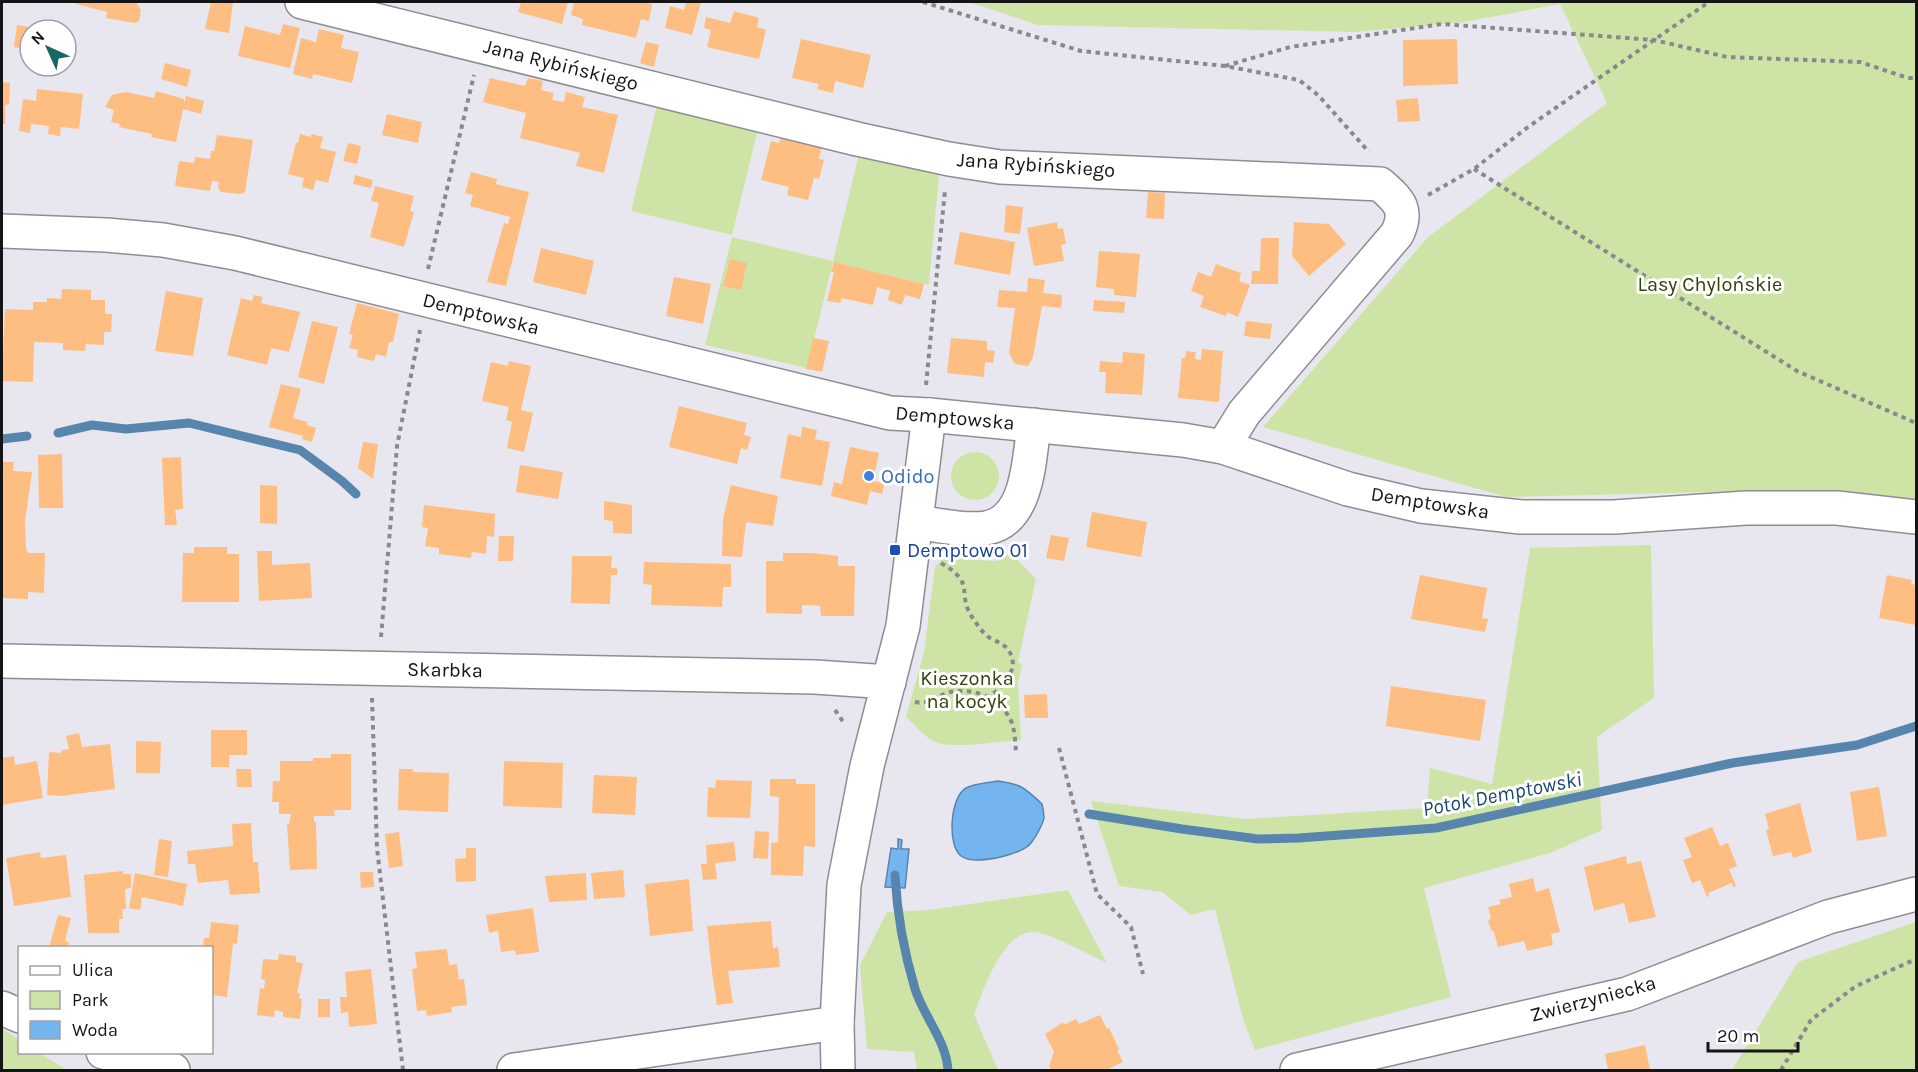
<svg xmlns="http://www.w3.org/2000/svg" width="1918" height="1072" font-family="Karla,sans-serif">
<rect width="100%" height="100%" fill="#e8e7f0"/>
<!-- green -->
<g fill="#cee4a6">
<path d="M969,2H1916V502L1758,491L1506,497L1263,427L1428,237L1607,103L1560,4L1464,22L1355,32L1038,25Z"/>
<path d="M657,105L758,129L732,235L631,211Z"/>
<path d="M859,154L939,174L929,285L833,262L807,368L705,345L732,237L833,261Z"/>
<circle cx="975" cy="476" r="24"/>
<path d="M1651,545L1654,698L1597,737L1602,830L1550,853L1424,888L1451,997L1255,1050L1243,1019L1215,909L1191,915L1162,892L1119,886L1091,801L1246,819L1427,808L1430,768L1492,784L1530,548Z"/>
<path d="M1011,553L1036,579L1018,662L1022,664L1018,684L1021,740C999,741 948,751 931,740C922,734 914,724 906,717L924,652L935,567L943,558L997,561Z"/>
<path d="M1068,890L1107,963C1092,956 1047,932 1034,932C1002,931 984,990 974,1014L998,1070H917L914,1052L867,1049L860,965L887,912L928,910Z"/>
<path d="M1916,922V1070H1732L1798,962Z"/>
<path d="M2,1028L19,1040L20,1052L39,1053L67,1070H2Z"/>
</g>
<!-- water -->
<g fill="#74b5ef" stroke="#5885ae" stroke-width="1.5">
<path d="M998,781C1021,784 1025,788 1042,804C1043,808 1044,814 1044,818C1043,824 1035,838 1031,843C1022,855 974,866 961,856C947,845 950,797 966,788C975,783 988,783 998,781Z"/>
<path d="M898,839L902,840L901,849H909L905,888L885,887L891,848L898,849Z"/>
</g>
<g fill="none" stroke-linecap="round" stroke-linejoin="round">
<!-- stream -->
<g stroke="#5885ae" stroke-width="9">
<path d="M58,433L92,425L126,429L189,423L300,450L342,481L356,494"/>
<path d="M2,439L27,436"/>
<path d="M1089,814L1182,829L1258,839L1299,838L1436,828L1732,763L1857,745L1916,726"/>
<path d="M895,875C897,913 904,952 915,989C924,1017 946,1040 948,1070"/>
</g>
</g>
<!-- building -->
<g fill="#febd81">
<path d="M77,2H136L141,10L139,21L135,23L106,18L107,12L76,4Z"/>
<path d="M211,2H233L229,33L205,29Z"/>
<path d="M521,2H568L562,24L518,12Z"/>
<path d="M574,2H641L652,4L649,21L641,19L636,38L582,25L583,19L571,15Z"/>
<path d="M686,2H701L692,35L665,28L670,6L684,10Z"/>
<path d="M734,11L759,18L757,27L766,30L759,59L707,47L711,30L704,28L706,17L730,23Z"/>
<path d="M283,24L300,28L290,68L238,56L245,26L280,35Z"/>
<path d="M17,25L40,29L30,30V50L14,47Z"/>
<path d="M319,29L344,35L341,48L359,52L352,83L313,74L312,79L293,74L301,38L316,42Z"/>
<path d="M801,39L871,55L863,88L835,81L833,93L817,89L819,84L792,78Z"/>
<path d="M1457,39L1458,84L1403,86V40Z"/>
<path d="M646,42L659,45L654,67L640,63Z"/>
<path d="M165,63L191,70L187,87L161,79Z"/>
<path d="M490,78L525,86L528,78L543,81L541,90L554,93L552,100L564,102L566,92L585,97L582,107L618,115L604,173L576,166L580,153L520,138L526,113L483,102Z"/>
<path d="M2,82L10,83L9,104L5,105V124H2Z"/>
<path d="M37,89L83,94L79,129L61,127L60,136L48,134L49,126L31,124L30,133L19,131L23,99L36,101Z"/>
<path d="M156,91L184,99V104L186,96L204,101L201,114L183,109L176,142L151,137L152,134L119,127L120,124L111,122L114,110L105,107L112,95L126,92L154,98Z"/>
<path d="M1418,98L1420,121L1398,122L1396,100Z"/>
<path d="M387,114L422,122L418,143L382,135Z"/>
<path d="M300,134L311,137L312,134L323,137L320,148L336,152L328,183L316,180L313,190L302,187L304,178L288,174L296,143H298Z"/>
<path d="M217,135L253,140L245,192L241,194L221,192L218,188L219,182L212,181L210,191L175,186L179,161L194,163L195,157L210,159L211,151H214Z"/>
<path d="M781,135L822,145L819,159L824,160L819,179L814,178L808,200L787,195L789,187L761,180L771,141L779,143Z"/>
<path d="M348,143L361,146L357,164L343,161Z"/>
<path d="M471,172L497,179L496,184L529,192L506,286L487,282L504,223L508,224L510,217L470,206L473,195L465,193Z"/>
<path d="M355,175L373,180L371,188L353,184Z"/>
<path d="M375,186L414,196L410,211L414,212L404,247L370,237L379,203L371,201Z"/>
<path d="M1148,192L1165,193L1164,219L1146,218Z"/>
<path d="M1006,205L1023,207L1020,234L1004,232Z"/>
<path d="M1057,222L1058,229L1063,228L1066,244L1061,245L1064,261L1034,266L1027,228Z"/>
<path d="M1294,222L1329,224L1346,244L1309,276L1292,256Z"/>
<path d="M960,232L1015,242L1010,275L954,264Z"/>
<path d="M1261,238H1279L1278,284H1251L1252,271H1260Z"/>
<path d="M541,248L594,261L586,295L533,282Z"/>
<path d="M1099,251L1140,254L1136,297L1114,295V289L1096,287Z"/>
<path d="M730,259L747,263L741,290L723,286Z"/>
<path d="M834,262L924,284L920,299L905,295L902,305L888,300L890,291L877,287L873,305L842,298L840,303L827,301L834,272H831Z"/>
<path d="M1216,264L1241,273L1239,281L1250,285L1238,317L1227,312L1226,316L1200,307L1204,296L1191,291L1198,272L1211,277Z"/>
<path d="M674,277L711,284L703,324L666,316Z"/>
<path d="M1028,278L1045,280L1043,293L1062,295L1061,308L1042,306L1033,357L1028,366L1015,364L1009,353L1015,308L997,307L999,290L1027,292Z"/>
<path d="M62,289L91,290V300H105V314H112L111,332H104V345L86,344L85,351L63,350V343L34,342L33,382L2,381L5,309L33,310V302H47V298L61,299Z"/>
<path d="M166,291L203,298L193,356L155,351Z"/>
<path d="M254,295L263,297L261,303L300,312L289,352L271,348L267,365L227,355L241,298L252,301Z"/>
<path d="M1094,300L1125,302L1124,313L1093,311Z"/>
<path d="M357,303L399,314L393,342H389L386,357L376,354L374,361L357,357L358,350L349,348L353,335L349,334Z"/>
<path d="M312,321L338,327L324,384L298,377Z"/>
<path d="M1246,321L1272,324L1270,339L1244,336Z"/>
<path d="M813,338L829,341L822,372L806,369Z"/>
<path d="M951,338L987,341V350L995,351L993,363L985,362L984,377L947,373Z"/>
<path d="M1202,349L1223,351L1219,402L1178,398L1182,358H1185L1186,351L1196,352L1195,359L1201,360Z"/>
<path d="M1123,352L1145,354L1142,395L1105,393L1106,372H1099L1100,361L1122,363Z"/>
<path d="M509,361L531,366L521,410L533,413L524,452L507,448L512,422L506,420L509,407L482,401L491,362L508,366Z"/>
<path d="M281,384L301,389L293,418L308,422L307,425L316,428L312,442L302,439L303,436L269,427Z"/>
<path d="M679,406L747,423L744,435L751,437L747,450L741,448L737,464L669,447Z"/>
<path d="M802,427L817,430L815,439L830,442L822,486L780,478L788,434L801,437Z"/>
<path d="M363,442L378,444L373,479L358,468Z"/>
<path d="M850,447L879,453L873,481L885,483L882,494L870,491L867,505L831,496L834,482L842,484Z"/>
<path d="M62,454L63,508H39L38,455Z"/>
<path d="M181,457L183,509L175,510L177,525H165L162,458Z"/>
<path d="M2,462H14L13,471L32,472L25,521L26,548L28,553H45L44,593L28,592V599L2,598Z"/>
<path d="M520,465L563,472L558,499L516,492Z"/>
<path d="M260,485L277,486V524L260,523Z"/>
<path d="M731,485L778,496L773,526L746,522L742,557L722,556L723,519Z"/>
<path d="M604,501L632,505V534L613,533V521L604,520Z"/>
<path d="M424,505L495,514L494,537L487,536L486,554L472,552L471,558L439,554V548L425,546L428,528L422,527Z"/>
<path d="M1092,512L1147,522L1141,557L1086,547Z"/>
<path d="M1051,535L1069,538L1064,561L1046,558Z"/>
<path d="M499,536H514L513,561H498Z"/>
<path d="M194,547H227V554H239V602H182L183,553H194Z"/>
<path d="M257,551H272V565L310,563L312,598L259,601Z"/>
<path d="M783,553H812L838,556V566H855L854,616H821L820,606L811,605H802V614L766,613V561H783Z"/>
<path d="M572,556H612L611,568H617V575H611L610,604L571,603Z"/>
<path d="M644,562L731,564V587H723L722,607L651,605L652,585L643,584Z"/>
<path d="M1420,575L1487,588L1482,618L1488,619L1485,632L1411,619Z"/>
<path d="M1887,575L1912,580L1911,584L1916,585V625L1879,618Z"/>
<path d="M1391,686L1486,700L1480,741L1386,726Z"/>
<path d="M1047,694L1048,718H1025L1024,695Z"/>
<path d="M211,730H247V755H229V767H211Z"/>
<path d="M79,733L82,747L110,744L115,789L60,796L47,795L49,752L61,753L62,750L69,749L66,736Z"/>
<path d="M136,741L161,742L160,773H136Z"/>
<path d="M331,754H351V810H334L335,816H314V822H316L317,869L290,870L287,824H289L291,814H279V802H272L273,781H280V761H313V758H331Z"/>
<path d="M14,756L15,765L37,761L43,798L2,805V758Z"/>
<path d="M504,761L563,763L562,808L503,806Z"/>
<path d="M236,769H251L252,787H237Z"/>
<path d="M399,769H413V772L449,773L448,812L398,810Z"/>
<path d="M594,775L637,777L635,815L592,813Z"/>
<path d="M770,779H796V784H815V847L804,846L803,876L771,875V843L778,842L779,797L770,796Z"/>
<path d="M716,780L752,781L750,818L707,817L708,787L715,788Z"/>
<path d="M1879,787L1887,836L1857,841L1850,792Z"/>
<path d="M1800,803L1812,852L1793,858L1791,852L1773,856L1766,830L1769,829L1765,814Z"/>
<path d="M251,823L253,862H258L260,893L230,895L228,880L198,883L195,864H188L187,851L233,846L232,824Z"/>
<path d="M1712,827L1720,846L1728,843L1737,866L1729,869L1736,886L1733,887L1732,883L1708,893L1709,896L1707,897L1700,880L1692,883L1683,860L1692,857L1684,838Z"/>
<path d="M755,831L769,832L768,859L753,858Z"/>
<path d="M399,832L403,866L389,868L385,834Z"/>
<path d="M159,839L172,841L168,877L154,875Z"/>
<path d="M734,842L736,861L715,863L717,879L703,880L701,864H707L706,845Z"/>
<path d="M466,848H476V881L456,882L455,859L466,858Z"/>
<path d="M40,852L41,858L66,855L71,897L14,906L6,858Z"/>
<path d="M1626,856L1627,864L1641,861L1656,917L1629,923L1624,903L1594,911L1584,867Z"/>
<path d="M623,870L625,897L594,899L591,873Z"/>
<path d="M123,871V874H131V888L125,889L126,909H122L123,919H119V933H88L84,875Z"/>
<path d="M360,872H373L374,887L361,888Z"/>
<path d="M135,873L187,884L183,906L142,897L140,910L129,908Z"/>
<path d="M586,873L587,900L549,902L545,876Z"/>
<path d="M1533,878L1536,892L1549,888L1560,932L1551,934L1553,945L1527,951L1524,941L1498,947L1494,932L1491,930L1488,921L1491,918L1488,907L1501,904L1499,900L1512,897L1509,884Z"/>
<path d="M689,879L693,931L650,936L645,884Z"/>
<path d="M533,908L539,952L516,955L515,950L501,952L498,931L489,933L486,915Z"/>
<path d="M58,915L71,918L65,941L69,942L67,948H49Z"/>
<path d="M771,921L773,948L778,947L780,967L728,971L733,1003L717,1005L712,972L707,926Z"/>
<path d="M211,922L239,925L237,944L233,943L227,997L212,995V948H203L204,938H209Z"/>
<path d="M447,949L449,965L457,964L459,980L464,979L467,1005L451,1007L452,1012L427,1016L426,1010L417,1011L412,969L417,968L415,952Z"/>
<path d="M279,954L296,956V962L303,963L297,993H300L299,998L302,999L300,1019L283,1017V1012L275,1010L274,1017L257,1015L260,988L264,989L265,980L261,979L263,959L278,960Z"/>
<path d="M371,969L377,1024L349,1027L348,1012L341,1013L340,997H347L345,972Z"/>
<rect x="318" y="999" width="12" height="18"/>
<path d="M1100,1015L1107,1029L1109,1028L1119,1049L1117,1050L1123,1062L1106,1070H1051L1049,1066L1054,1052L1045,1034L1062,1023L1066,1024L1076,1019L1079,1024Z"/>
<path d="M1645,1045L1650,1070H1608L1605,1054Z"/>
</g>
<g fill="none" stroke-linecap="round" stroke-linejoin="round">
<!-- minor casing -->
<g stroke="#8d8d95" stroke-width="36">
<g id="minor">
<path d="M302,2L857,139L949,159L1000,167L1380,184C1399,201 1409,209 1397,234L1244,413L1223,447"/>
<path d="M2,231L106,235L163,240L235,253L890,413L929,415L1183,440L1223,447L1348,489L1421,506L1521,517H1614L1746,508H1837L1916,517"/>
<path d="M916,522C938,525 963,531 986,528C1029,521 1029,458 1034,425"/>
<path d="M2,661L815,677L889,682"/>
<path d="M2,1008L20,1016"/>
<path d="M103,1052L173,1070"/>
<path d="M514,1070L837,1023"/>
<path d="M838,1070L837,1023L844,885L867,766L903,626L929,415"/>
<path d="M1297,1070L1627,994L1828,917L1916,894"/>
</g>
</g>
<!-- path -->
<g stroke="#88888e" stroke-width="4" stroke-dasharray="4.5 4.5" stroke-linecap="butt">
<path d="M923,2L1081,51L1225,66L1299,80L1318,95L1369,152"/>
<path d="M1225,66L1290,47L1442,24L1654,40L1727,57L1860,62L1908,78H1916"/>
<path d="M1474,169L1797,371L1916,423"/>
<path d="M1428,195L1474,169L1528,127L1709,2"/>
<path d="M428,269L474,75"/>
<path d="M926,385L945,190"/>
<path d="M941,563C977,584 956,592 972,617C977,624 982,633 990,638C997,642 1005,644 1009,651C1021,669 1002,688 988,697"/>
<path d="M381,637L397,446L420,330"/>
<path d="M372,698L377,848L403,1070"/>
<path d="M915,702C929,705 938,695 950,692C975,687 1002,699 1012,723C1015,732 1015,742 1016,751"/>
<path d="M835,710L844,723"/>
<path d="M1059,748L1097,894L1131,927L1143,974"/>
<path d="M1781,1070L1811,1020L1856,986L1916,959"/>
</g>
<!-- minor -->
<use href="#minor" stroke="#fff" stroke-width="33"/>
</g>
<!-- markers -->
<circle fill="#3f7fe0" stroke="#fff" stroke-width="2" cx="869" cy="476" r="6"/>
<rect fill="#1a4fb4" stroke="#fff" stroke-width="2" x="889" y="544" width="12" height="12" rx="3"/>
<g text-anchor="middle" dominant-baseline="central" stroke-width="6" stroke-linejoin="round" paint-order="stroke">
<!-- street labels -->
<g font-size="20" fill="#151518" stroke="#fff">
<text transform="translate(561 65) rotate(14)">Jana Rybińskiego</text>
<text transform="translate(1036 165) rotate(4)">Jana Rybińskiego</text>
<text transform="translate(481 314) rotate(14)">Demptowska</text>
<text transform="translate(955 418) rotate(5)">Demptowska</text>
<text transform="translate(1430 503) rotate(9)">Demptowska</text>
<text transform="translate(445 670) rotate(1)">Skarbka</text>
<text transform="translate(1593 999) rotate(-15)">Zwierzyniecka</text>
</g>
<!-- park labels -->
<g font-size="20" fill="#324207" stroke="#fff">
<text x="1710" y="284">Lasy Chylońskie</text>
<text x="967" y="678">Kieszonka<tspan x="967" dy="23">na kocyk</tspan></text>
</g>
<!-- shop labels -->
<g font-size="20" fill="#366cbe" stroke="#fff" text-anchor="start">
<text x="881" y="476">Odido</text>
</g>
<!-- transit labels -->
<g font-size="20" fill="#164399" stroke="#fff" text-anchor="start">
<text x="907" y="550">Demptowo 01</text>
</g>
<!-- water labels -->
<g font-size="21" font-style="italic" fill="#19486f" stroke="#fff">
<text transform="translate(1502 794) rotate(-11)">Potok Demptowski</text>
</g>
</g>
<!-- border -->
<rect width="1918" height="1072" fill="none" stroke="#151518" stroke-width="6"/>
<!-- legend -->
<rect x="18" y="946" width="195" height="108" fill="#ffffff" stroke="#a1a1a3" stroke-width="1.5"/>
<rect x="30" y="966" width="30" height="9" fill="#ffffff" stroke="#a1a1a3" stroke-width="1.5"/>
<text x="72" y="976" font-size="18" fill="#151518">Ulica</text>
<rect x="30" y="991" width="30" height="18" fill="#cee4a6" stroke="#a1a1a3" stroke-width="1.5"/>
<text x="72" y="1006" font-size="18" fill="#151518">Park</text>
<rect x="30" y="1021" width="30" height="18" fill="#74b5ef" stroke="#a1a1a3" stroke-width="1.5"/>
<text x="72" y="1036" font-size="18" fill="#151518">Woda</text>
<!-- north arrow -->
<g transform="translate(48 48) rotate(315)"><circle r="28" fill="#ffffff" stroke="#a1a1a3" stroke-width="1.5"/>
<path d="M0-4.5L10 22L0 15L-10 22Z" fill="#196765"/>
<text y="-9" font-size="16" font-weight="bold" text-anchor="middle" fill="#151518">N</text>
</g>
<!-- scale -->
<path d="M1708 1042v9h90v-9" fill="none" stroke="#151518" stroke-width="3"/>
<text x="1717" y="1042" font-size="18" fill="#151518" stroke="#ffffff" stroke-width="4.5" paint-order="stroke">20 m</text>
</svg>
